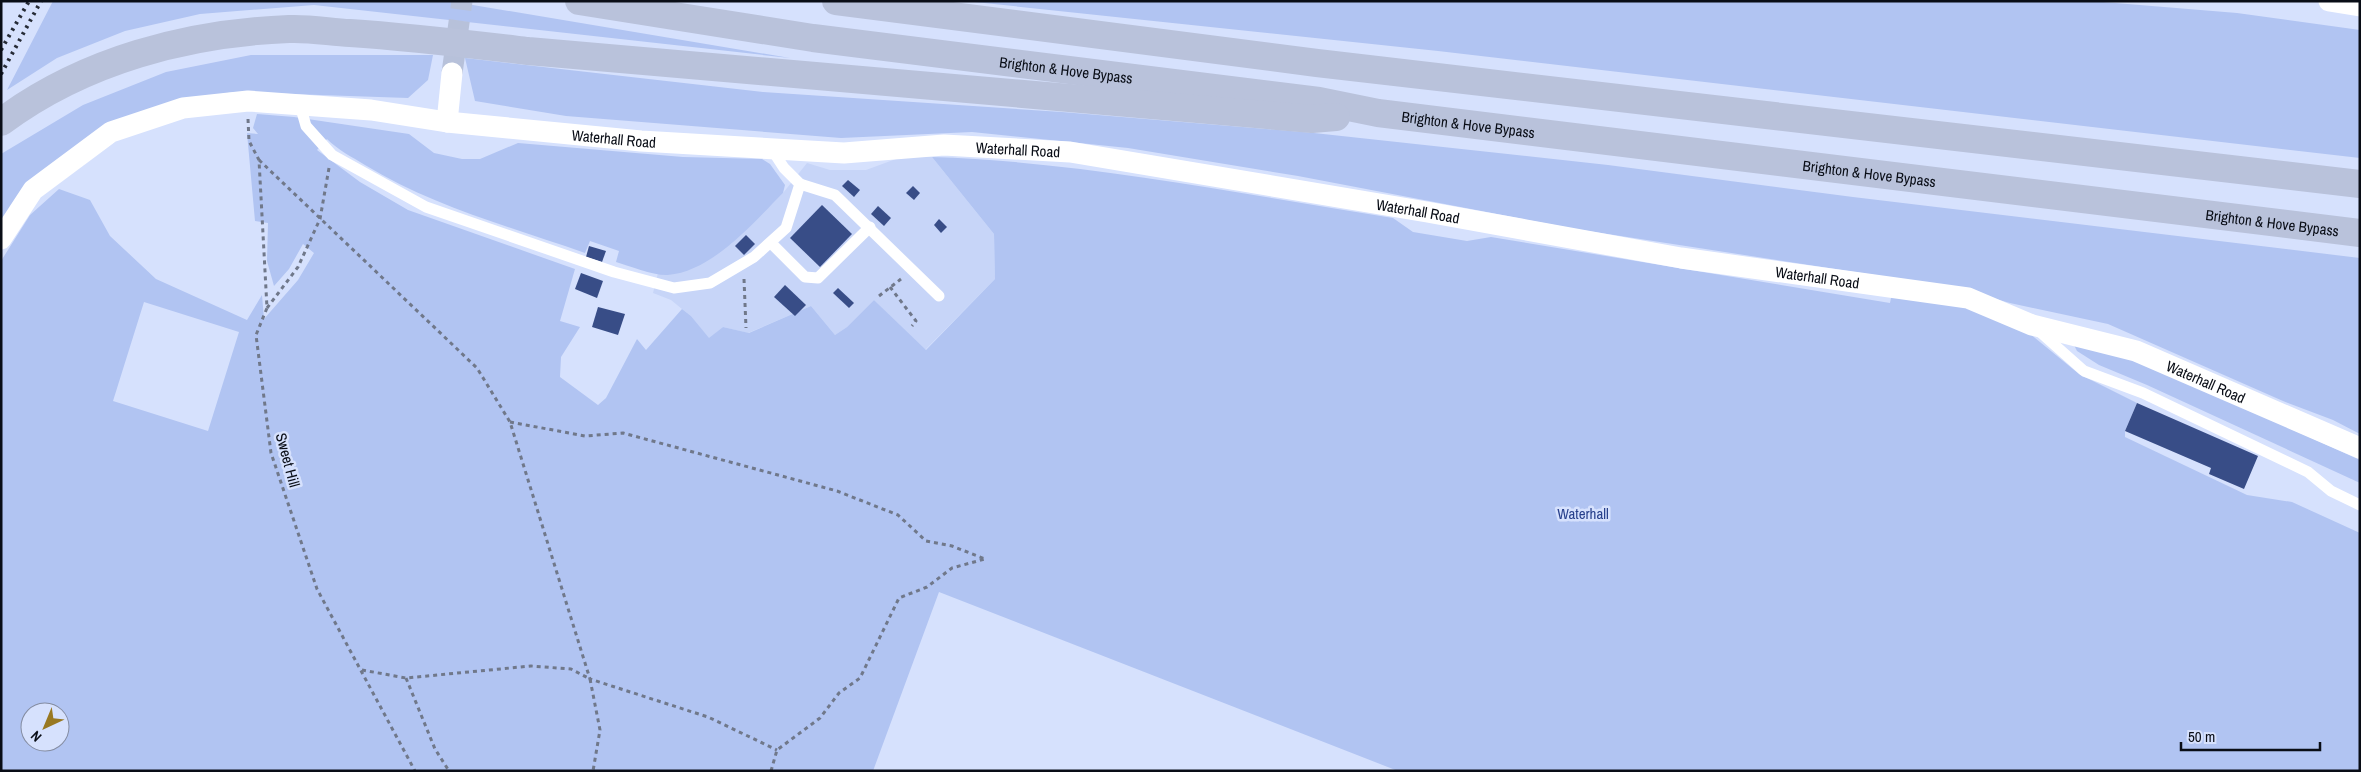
<svg xmlns="http://www.w3.org/2000/svg" width="2361" height="772" font-family="'Archivo Narrow',sans-serif">
<rect width="100%" height="100%" fill="#d6e1fd"/>
<!-- built -->
<path fill="#c7d5f8" d="M904,156L932,157L994,234L995,279L925,350L874,300L847,327L835,335L811,306L748,333L723,327L709,339L691,316L682,309L671,300L653,293L658,273L668,275L731,244L783,193L807,163L830,170H866Z"/>
<!-- green -->
<g fill="#b1c4f2" fill-rule="evenodd">
<path d="M53,1H449L790,58L314,5L200,14L125,31L57,58L7,90Z"/>
<path d="M965,1H2091L2237,13L2360,30V158L1438,51Z"/>
<path d="M251,55H433L428,80L408,98L233,92L168,103L1,226V154L83,105L166,72Z"/>
<path d="M465,58L763,92L1062,112L1314,133L1608,165L1853,197L2360,258V434L2333,420L2283,401L2108,324L2010,303L1953,287L1575,229L1298,176L1128,148L972,132L841,138L566,116L475,101Z"/>
<path d="M257,114L294,117L409,134L434,153L462,159H480L518,143L683,157L762,159L770,164L785,185L783,193C753,223 713,271 668,275C654,276 630,266 616,262L619,251L590,241L585,253C511,227 432,206 365,165C352,157 338,150 327,139L317,150L360,182L408,210L575,269L560,321L580,327L561,357L560,377L598,405L606,398L637,339L646,350L682,309L691,316L709,338L723,327L749,333L811,306L835,335L847,327L874,300L926,350L995,279L994,234L932,157C1087,162 1240,194 1393,218L1413,232L1467,241L1491,237L1890,303L1892,293L1957,304L2024,329L2079,374L2137,403L2125,431V437L2247,495L2292,502L2360,533V771H1398L939,592L873,771H1V261L30,215L59,189L90,200L110,236L156,279L247,320L262,295L264,319L298,280L314,253L303,244L289,269L274,286L267,261L268,223L255,221L247,133L258,134L253,128ZM144,302L239,332L208,431L113,401ZM30,712H60V742H30Z"/>
<path d="M2073,343L2133,357L2360,460V483L2147,385L2099,365L2077,351Z"/>
</g>
<!-- building -->
<g fill="#384d87">
<path d="M848,180L860,190L854,197L842,186Z"/>
<path d="M913,186L920,193L914,200L906,193Z"/>
<path d="M822,205L852,234L820,267L790,238Z"/>
<path d="M878,206L891,218L884,226L871,214Z"/>
<path d="M939,219L947,227L941,233L934,225Z"/>
<path d="M746,235L755,244L744,255L735,246Z"/>
<path d="M589,246L606,251L602,262L586,257Z"/>
<path d="M581,273L603,281L597,298L575,289Z"/>
<path d="M785,285L806,305L795,316L774,297Z"/>
<path d="M838,288L854,303L849,308L833,293Z"/>
<path d="M598,307L625,314L618,335L592,327Z"/>
<path d="M2137,403L2258,456L2244,489L2209,474L2211,468L2125,431Z"/>
</g>
<g fill="none" stroke-linecap="round" stroke-linejoin="round">
<!-- minor-tunnel -->
<path stroke="#b7c1da" stroke-width="21" stroke-dasharray="21 11" stroke-linecap="butt" d="M452,73L462,1"/>
<!-- path -->
<g stroke="#70788a" stroke-width="3" stroke-dasharray="4 4" stroke-linecap="butt">
<path d="M248,119L249,141L259,160L267,308L256,335L271,453L317,589L415,771"/>
<path d="M259,160L477,368L510,422L590,679L708,717L777,750"/>
<path d="M744,279L746,328"/>
<path d="M890,287L916,321L912,326"/>
<path d="M879,296L901,279"/>
<path d="M267,308L298,267L320,219L329,168"/>
<path d="M510,422L585,436L623,433L837,491L898,515L926,541L952,546L985,559"/>
<path d="M362,670L406,678L531,666L571,669L590,679L600,730L593,771"/>
<path d="M406,678L435,749L449,771"/>
<path d="M771,771L777,750L820,718L839,693L860,678L899,598L927,587L952,568L985,559"/>
</g>
<!-- service -->
<g stroke="#fff" stroke-width="11">
<path d="M300,105L306,126L332,155L426,207L614,272L674,288L710,283L754,257L786,228L800,184L784,168L771,148"/>
<path d="M800,184L835,195L939,296"/>
<path d="M771,243L805,277L818,278L870,227"/>
<path d="M2039,331L2084,371L2143,393L2308,472L2331,491L2360,505"/>
</g>
<!-- minor -->
<g stroke="#fff" stroke-width="21">
<path d="M2329,1L2360,6"/>
<path d="M447,122L452,73"/>
<path id="s1" d="M1,239L33,190L111,132L183,108L248,101L371,110L447,122L641,141L844,153L944,145L1070,152L1427,212L1681,258L1968,298L2032,325L2136,351L2360,448"/>
</g>
<!-- trunk -->
<g stroke="#b9c2db" stroke-width="28">
<path id="s2" d="M579,1L813,38L1319,101L1378,113L2360,233"/>
<path d="M836,1L1317,63L2360,184"/>
<path d="M1,122C84,60 188,33 289,29C309,28 330,32 350,33C410,37 468,44 528,51L1312,119L1336,117"/>
</g>
<!-- rail -->
<g stroke="#262b36" stroke-width="4" stroke-dasharray="2.5 5" stroke-linecap="butt">
<path d="M1,50L29,1"/>
<path d="M1,74L41,1"/>
</g>
</g>
<g text-anchor="middle" dominant-baseline="central" stroke-width="5" stroke-linejoin="round" paint-order="stroke">
<!-- street labels -->
<g font-size="15" fill="#090d16" stroke="#d6e1fd">
<text stroke="none"><textPath href="#s2" startOffset="492">Brighton &amp; Hove Bypass</textPath></text>
<text stroke="none"><textPath href="#s2" startOffset="898">Brighton &amp; Hove Bypass</textPath></text>
<text stroke="none"><textPath href="#s1" startOffset="665">Waterhall Road</textPath></text>
<text stroke="none"><textPath href="#s1" startOffset="1070">Waterhall Road</textPath></text>
<text stroke="none"><textPath href="#s2" startOffset="1302">Brighton &amp; Hove Bypass</textPath></text>
<text stroke="none"><textPath href="#s1" startOffset="1475">Waterhall Road</textPath></text>
<text stroke="none"><textPath href="#s2" startOffset="1708">Brighton &amp; Hove Bypass</textPath></text>
<text stroke="none"><textPath href="#s1" startOffset="1880">Waterhall Road</textPath></text>
<text stroke="none"><textPath href="#s1" startOffset="2285">Waterhall Road</textPath></text>
<text transform="translate(288 460) rotate(75)">Sweet Hill</text>
</g>
<!-- park labels -->
<g font-size="15" fill="#28408c" stroke="#d6e1fd">
<text x="1583" y="513">Waterhall</text>
</g>
</g>
<!-- border -->
<rect width="2361" height="772" fill="none" stroke="#090d16" stroke-width="5"/>
<!-- north arrow -->
<g transform="translate(45 727) rotate(224)"><circle r="24" fill="#d6e1fd" stroke="#848ca1"/>
<path d="M0-4L9 19L0 12L-9 19Z" fill="#987821"/>
<text y="-8" font-size="14" font-weight="bold" text-anchor="middle" fill="#090d16">N</text>
</g>
<!-- scale -->
<path d="M2181 742v8h139v-8" fill="none" stroke="#090d16" stroke-width="2.5"/>
<text x="2188" y="742" font-size="15" fill="#090d16" stroke="#d6e1fd" stroke-width="4" paint-order="stroke">50 m</text>
</svg>
